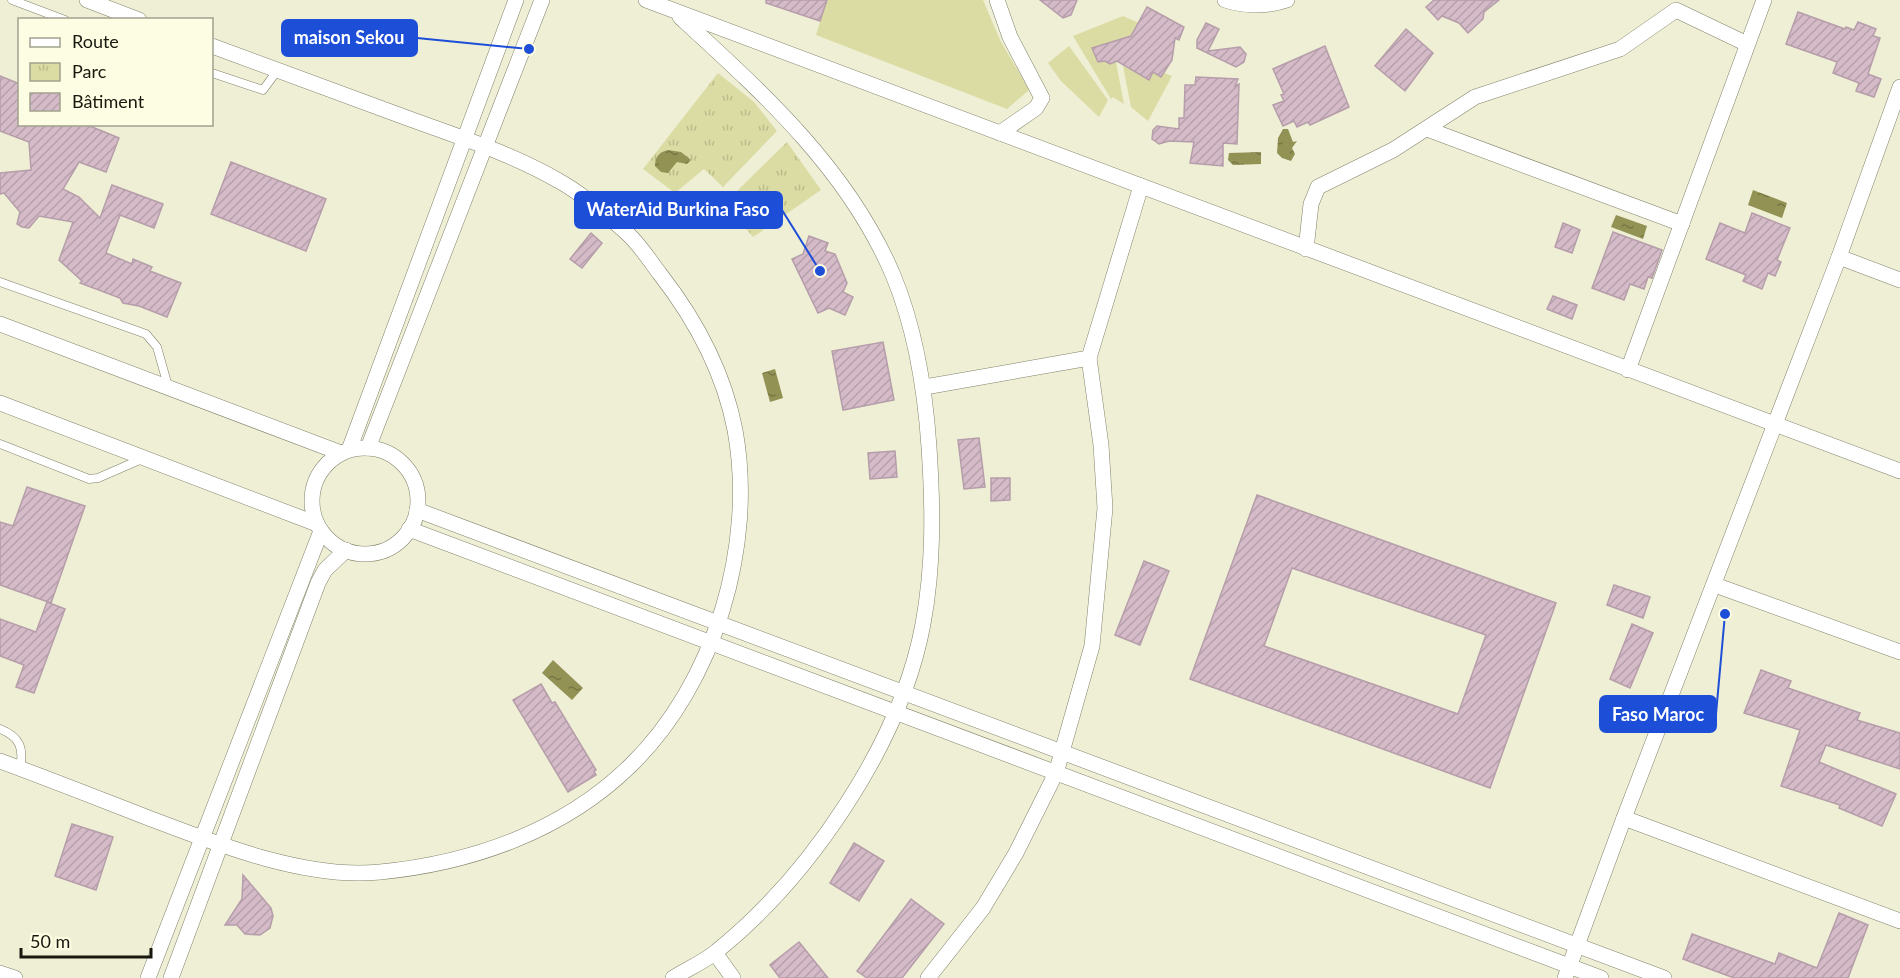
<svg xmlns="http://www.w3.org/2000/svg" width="1900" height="978" font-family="Lato,sans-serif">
<defs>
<pattern id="park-tufts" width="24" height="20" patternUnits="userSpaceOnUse" patternTransform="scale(1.5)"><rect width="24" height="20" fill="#dbdca3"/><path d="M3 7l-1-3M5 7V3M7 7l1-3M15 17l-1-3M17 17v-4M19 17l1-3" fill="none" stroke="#bbbc8b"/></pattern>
<pattern id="water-ripples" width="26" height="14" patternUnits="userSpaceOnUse" patternTransform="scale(1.5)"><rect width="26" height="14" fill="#929254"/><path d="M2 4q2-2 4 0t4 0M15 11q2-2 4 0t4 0" fill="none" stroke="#767644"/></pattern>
<pattern id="building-hatch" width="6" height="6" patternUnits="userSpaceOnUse" patternTransform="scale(1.5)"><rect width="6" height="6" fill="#d5bbc8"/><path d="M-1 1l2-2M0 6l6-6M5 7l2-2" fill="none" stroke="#b6a0ab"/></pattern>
</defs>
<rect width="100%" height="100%" fill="#eeefd5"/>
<!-- green -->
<g fill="#dbdca3">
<path d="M827,0H983L1000,40L1029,90L1007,109L816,35Z"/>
<path d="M1123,16L1148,27L1130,37L1092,48L1098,62H1116L1124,104L1113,97L1111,99L1073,36Z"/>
<path d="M1069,46L1108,100L1099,117L1061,81L1048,63Z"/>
<path d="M1123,66L1149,79L1153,72L1159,77L1162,72L1172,76L1148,121L1131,107Z"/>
</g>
<!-- park -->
<g fill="url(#park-tufts)">
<path d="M718,73L754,102L777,131L723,187L704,169L675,193L643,169Z"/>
<path d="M787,142L821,190L753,237L734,215L737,191Z"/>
</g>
<!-- water -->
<g fill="url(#water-ripples)">
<path d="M1283,129H1288L1293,142L1297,141L1292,148L1295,154L1291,161L1282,158L1277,153L1278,138Z"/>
<path d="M668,150L681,152L691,160L687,164L677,162L668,173L661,172L655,166C655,157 659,152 668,150Z"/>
<path d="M1261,152V164L1233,165L1228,160L1229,153Z"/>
<path d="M1753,190L1787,203L1782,218L1748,205Z"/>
<path d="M1616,215L1647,226L1643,239L1611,227Z"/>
<path d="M775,369L783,398L770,402L762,373Z"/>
<path d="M553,660L583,688L572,700L542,673Z"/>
</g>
<!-- building -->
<g fill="url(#building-hatch)" stroke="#b69daa" stroke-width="1.5" fill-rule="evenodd">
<path d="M766,0H827L820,21L766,3Z"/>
<path d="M1040,0H1077L1071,15L1063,18Z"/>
<path d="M1434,0H1499L1484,12L1483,19L1468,33L1459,23L1442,16L1438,20L1426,7Z"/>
<path d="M1147,7L1184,27L1179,40L1175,38L1172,60L1161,77L1153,72L1149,80L1117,61L1110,64L1105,61L1098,62L1092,48L1131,36Z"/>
<path d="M1798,12L1845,29L1846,27L1854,30L1858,22L1876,29L1873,36L1880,38L1868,74L1881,79L1874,97L1856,91L1859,83L1833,73L1837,62L1786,44Z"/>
<path d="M1206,23L1219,29L1208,51L1240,47L1246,54L1244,62L1236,67L1197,48V40Z"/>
<path d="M1406,29L1433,53L1405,91L1375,66Z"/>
<path d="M1325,46L1349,107L1310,125L1308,122L1297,127L1294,121L1283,126L1273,105L1284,101L1281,95L1284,94L1273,69Z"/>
<path d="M0,76L20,84V124H85L119,138L106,172L79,162L63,189L79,197L100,218L112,185L163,204L154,228L120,215L106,253L132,264L133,259L152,267L150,271L181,283L167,317L139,306L123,303L120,298L80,283L82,281L59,260L73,222L39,216L29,228L22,227L17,224L20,212L4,193L0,194V173L31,170L29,142L0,131Z"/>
<path d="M1196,77L1238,79L1235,86L1239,84L1237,144L1223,143V166L1190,163L1194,142L1169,141L1159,144L1152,139L1153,130L1157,126L1179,129V118H1184L1185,85H1195Z"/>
<path d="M231,162L326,199L306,251L211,214Z"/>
<path d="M1752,213L1790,228L1777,260L1781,262L1775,276L1768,273L1762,289L1743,281L1746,275L1706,259L1720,223L1745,233Z"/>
<path d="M1563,223L1580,230L1572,253L1555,247Z"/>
<path d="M1613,232L1662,250L1652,278L1648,277L1644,289L1630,284L1624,300L1592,288Z"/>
<path d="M591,233L602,243L582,268L570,259Z"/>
<path d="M809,236L828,243L825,251L835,254L847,283L843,292L853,297L845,315L829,308L818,313L792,259L803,254Z"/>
<path d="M1553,296L1577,305L1572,319L1547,309Z"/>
<path d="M883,342L894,400L843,410L832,351Z"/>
<path d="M979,438L985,487L964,489L958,440Z"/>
<path d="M895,451L897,477L870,479L868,453Z"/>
<path d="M991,478H1010V500L991,501Z"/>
<path d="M27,487L85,506L51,603L0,585V522L13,526Z"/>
<path d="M1257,495L1556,603L1490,788L1190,679ZM1292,568L1486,635L1458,714L1264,646Z"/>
<path d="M1144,561L1169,571L1140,645L1115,635Z"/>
<path d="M1614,585L1650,597L1643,618L1607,605Z"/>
<path d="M47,602L65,609L34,693L16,687L24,665L0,656V619L36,632Z"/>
<path d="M1632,624L1653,633L1630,688L1610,679Z"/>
<path d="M1761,670L1791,681L1788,688L1860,713L1857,720L1900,733V769L1826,745L1819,762L1896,794L1882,826L1839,808L1840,805L1781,786L1800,730L1744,713Z"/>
<path d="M541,684L552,703L555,702L596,770L594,771L596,775L568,792L513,700Z"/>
<path d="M72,824L113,837L96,890L55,876Z"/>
<path d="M854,843L884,861L859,901L830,883Z"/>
<path d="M243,875L271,908L273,916L270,928L260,935L245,934L237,925H225L242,899Z"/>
<path d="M911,899L944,924L902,978H867L857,971Z"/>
<path d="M1839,913L1868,925L1848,978H1734L1683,959L1692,934L1775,964L1779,953L1817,968Z"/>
<path d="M799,942L828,978H780L770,965Z"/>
</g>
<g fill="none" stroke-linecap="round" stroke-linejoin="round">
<!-- lane casing -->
<g stroke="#82826b" stroke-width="9">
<g id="lane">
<path d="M12,0L65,20"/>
<path d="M212,73L263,90L277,71"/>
<path d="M0,282L146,334L157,347L168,386"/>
<path d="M0,444L89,479L98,478L144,458"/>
<path d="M0,729C20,737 24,748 20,768"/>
</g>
</g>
<!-- street casing -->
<g stroke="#82826b" stroke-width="16">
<g id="street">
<path d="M87,0L139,20"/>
<path d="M646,0L1900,471"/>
<path d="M997,0L1010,37L1042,98L1036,108L1000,133"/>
<path d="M1225,0C1247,7 1266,7 1287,0"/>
<path d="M1427,129L1682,224"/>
<path d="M1306,249L1311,204L1318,187L1393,150L1475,97L1620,49L1676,10L1747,44"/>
<path d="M1839,257L1900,280"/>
<path d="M0,324L341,453"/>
<path d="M1628,370L1764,0"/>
<path d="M925,387L1089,358L1141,186"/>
<path d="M0,403L317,524"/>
<path d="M368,448L542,0"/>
<circle cx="365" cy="501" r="53"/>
<path d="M349,450L516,0"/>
<path d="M417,510L1664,978"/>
<path d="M409,529L1601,978"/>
<path d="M1715,585L1900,652"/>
<path d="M0,761C49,779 97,798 146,817C214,843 306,880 380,872C472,863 564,831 631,765C715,683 756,545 735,430C724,373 695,319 660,274C650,261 640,245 628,234C608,216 583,194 559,181C509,152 453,135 399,115C336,92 274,69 212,46"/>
<path d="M1624,818L1900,921"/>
<path d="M715,953L733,978"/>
<path d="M0,973L15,978"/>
<path d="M148,978L321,531"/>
<path d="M171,978L318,583L325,570L346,550"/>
<path d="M673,978C687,969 704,962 717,951C810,876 901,743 923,624C934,564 933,507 929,447C925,388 916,330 893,275C848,169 763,93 680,17"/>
<path d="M928,978L983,908L1016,853L1056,773L1092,646L1105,508L1101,445L1089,358"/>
<path d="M1565,978L1624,818L1839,257L1900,87"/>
</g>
</g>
<!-- lane -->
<use href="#lane" stroke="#fff" stroke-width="8"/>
<!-- street -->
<use href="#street" stroke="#fff" stroke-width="15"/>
</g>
<!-- callouts -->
<path fill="none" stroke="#1d4ed8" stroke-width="2" d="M529 49L417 38M820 271L782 210M1725 614L1716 714"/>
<g fill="#1d4ed8" stroke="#fcfde2" stroke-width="2">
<circle cx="529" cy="49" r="6"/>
<circle cx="820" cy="271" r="6"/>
<circle cx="1725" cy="614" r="6"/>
</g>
<g fill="#1d4ed8" stroke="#1d4ed8" stroke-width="2">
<rect x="282" y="20" width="135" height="36" rx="6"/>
<rect x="575" y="192" width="207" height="36" rx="6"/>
<rect x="1600" y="696" width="116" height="36" rx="6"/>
</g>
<g font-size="18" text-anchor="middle" font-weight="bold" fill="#fff">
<text x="349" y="44">maison Sekou</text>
<text x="678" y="216">WaterAid Burkina Faso</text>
<text x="1658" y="721">Faso Maroc</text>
</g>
<!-- legend -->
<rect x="18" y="18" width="195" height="108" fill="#fcfde2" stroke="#a1a18e" stroke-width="1.5"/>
<rect x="30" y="38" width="30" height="9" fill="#ffffff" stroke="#a1a18e" stroke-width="1.5"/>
<text x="72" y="48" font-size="18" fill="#18180f">Route</text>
<rect x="30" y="63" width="30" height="18" fill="url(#park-tufts)" stroke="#a1a18e" stroke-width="1.5"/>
<text x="72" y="78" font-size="18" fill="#18180f">Parc</text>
<rect x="30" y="93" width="30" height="18" fill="url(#building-hatch)" stroke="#a1a18e" stroke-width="1.5"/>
<text x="72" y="108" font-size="18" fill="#18180f">Bâtiment</text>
<!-- scale -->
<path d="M21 948v9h130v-9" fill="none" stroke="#18180f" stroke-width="3"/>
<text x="30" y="948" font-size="18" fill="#18180f" stroke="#fcfde2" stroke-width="4.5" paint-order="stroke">50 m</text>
</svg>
